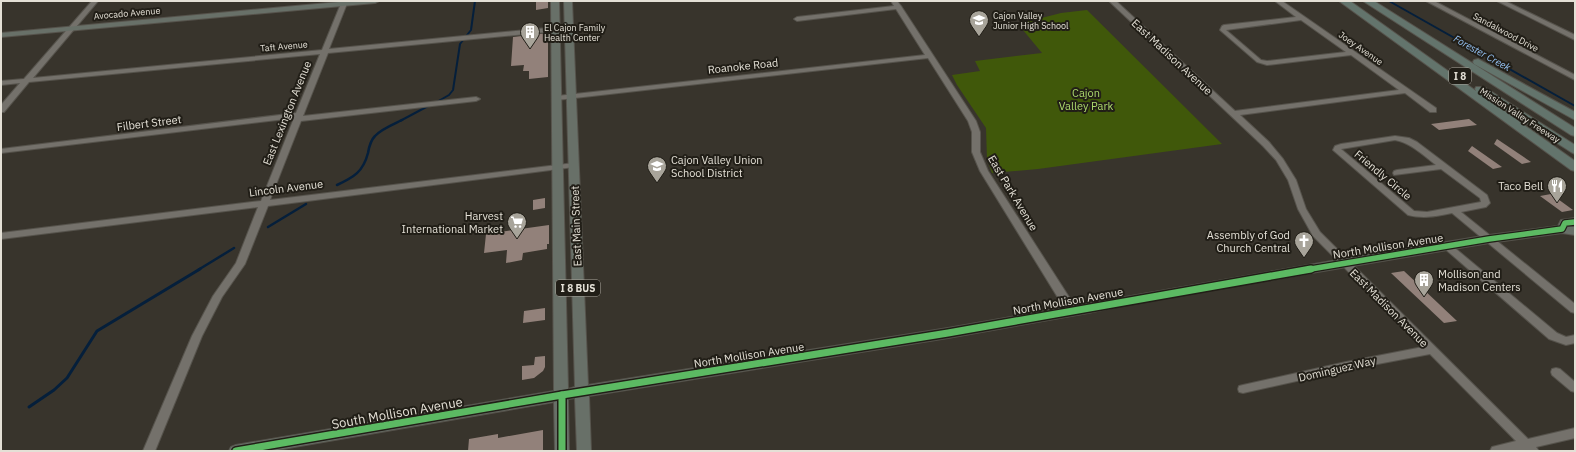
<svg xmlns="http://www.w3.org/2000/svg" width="1576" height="452" font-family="'IBM Plex Sans',sans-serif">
<rect width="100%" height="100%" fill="#38342c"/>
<!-- green -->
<path fill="#40580a" d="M1087,10L1222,144L1038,169L992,173L987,159L986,128L957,85L952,75L980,71L975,61L1042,53L1018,24L1061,13Z"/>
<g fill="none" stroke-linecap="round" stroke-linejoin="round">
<!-- stream-far2 -->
<g stroke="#051f3b" stroke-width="2">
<path d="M1389,1L1575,106"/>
<path d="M435,103L449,95L453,90L460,44L471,30L475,1"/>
<path d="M400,121L430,105"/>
</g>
<!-- stream-far1 -->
<g stroke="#051f3b" stroke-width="2.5">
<path d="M337,185C354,177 363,172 368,153C369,147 371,140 375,136C381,129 394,124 402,120"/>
<path d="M268,227L306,204"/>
<path d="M198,270L234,248"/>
</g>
<!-- stream -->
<path stroke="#051f3b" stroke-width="3" d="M29,407L54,390L67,378L97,331L200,269"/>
</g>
<!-- building -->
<g fill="#92817a">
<path d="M548,1V8L536,10V2Z"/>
<path d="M548,33V77L529,79V71H523L524,65L511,66L513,37Z"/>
<path d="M1469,119L1477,125L1439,130L1431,124Z"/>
<path d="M1497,139L1531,162L1522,164L1494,144Z"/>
<path d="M1472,146L1502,167L1493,169L1468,151Z"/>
<path d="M1551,194L1573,210L1562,212L1540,196Z"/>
<path d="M545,198V208L533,210V200Z"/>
<path d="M549,225V244H547V249L523,253L522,260L506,263L507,250L484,253L486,234Z"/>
<path d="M1404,271L1457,321L1444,323L1391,273Z"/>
<path d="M545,308V320L523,323L524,311Z"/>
<path d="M545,356V367L543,371L534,378L522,380V366L534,365L535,357Z"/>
<path d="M543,430V451H468L469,439L498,434V438Z"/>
</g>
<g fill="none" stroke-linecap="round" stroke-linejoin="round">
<!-- minor casing -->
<g stroke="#56534c" stroke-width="2">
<g id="minor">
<path d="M92,1H98L33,78L322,50L342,1H348L329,49L568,26L571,28L568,30L328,53L303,116L476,97L480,99L476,101L301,121L270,200L574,163L578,165L574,167L268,206L245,264L222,297L202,336L155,451H143L192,336L213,296L236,263L258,207L1,239V233L261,201L294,118L1,153V149L296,113L320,54L29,82L4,112H1V105L20,83L1,85V81L24,79Z"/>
<path d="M891,1H897L901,6L976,121L980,132V152L988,171L1076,308L1077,311L1076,314H1068L980,171L972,152V132L968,121L928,58L557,100L553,98L557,96L925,55L896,9L797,21L794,19L797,17L894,6Z"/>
<path d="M1109,1H1116L1235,111L1399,90L1351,55L1267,65L1257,62L1220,30L1222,26L1224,25L1296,17L1275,1H1282L1436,108V112H1430L1405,93L1240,115L1269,142L1283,159L1296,180L1306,209L1320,232L1528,439L1575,428V438L1536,447L1539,451H1525L1524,450L1518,451H1490L1492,447L1516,441L1430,354L1346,370L1243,393L1239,392L1238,389L1239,386L1243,385L1346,362L1423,347L1313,236L1298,209L1288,180L1276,160L1263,146ZM1301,20L1346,52L1267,61L1261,60L1226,30Z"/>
<path d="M1426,1H1434L1575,75V80Z"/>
<path d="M1497,1H1505L1575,35V40Z"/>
<path d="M1395,136L1409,138L1417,142L1487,195L1490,203L1486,207L1461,212L1575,304V313L1571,312L1452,213C1437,216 1424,219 1408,215L1333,150L1335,146L1341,144ZM1395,140C1411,143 1423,155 1436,165L1397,170L1394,171L1393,173L1394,175L1441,169L1480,198L1481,202L1427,212L1414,211L1341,149Z"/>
<path d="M1447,243L1450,244L1557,333L1566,337L1575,335V343L1566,345L1549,339L1444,248L1442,246Z"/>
<path d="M1556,368L1560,369L1575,382V392L1571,391L1552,375L1551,372L1552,369Z"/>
</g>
</g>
<!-- major casing -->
<g stroke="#56534c" stroke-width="2">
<g id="major">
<path d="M350,1H379L375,3L1,37V33Z"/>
<path d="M551,1H559L568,389L575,387L564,1H572L588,385L948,328L1343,259L1489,235L1558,226L1561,220L1575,218V226H1569L1575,227V235L1562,233L1489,243L1139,302L1088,313L948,338L589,396L591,451H577L575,398L568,399L569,451H555L554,402L271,451H229L231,447L236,445L554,391Z"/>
</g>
</g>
<!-- highway casing -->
<g stroke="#56534c" stroke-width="2">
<g id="highway">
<path d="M1339,1H1350L1476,91L1475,89L1476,87H1484L1575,145V154L1571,152L1479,93L1575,161V171L1571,170Z"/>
<path d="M1363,1H1374L1575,128V136L1571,135Z"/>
<path d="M1478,59L1575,112V120L1474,64L1473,62L1474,60Z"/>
</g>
</g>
<!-- minor -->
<use href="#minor" fill="#74716b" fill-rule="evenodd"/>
<!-- major -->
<use href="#major" fill="#687068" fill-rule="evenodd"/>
<!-- highway -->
<use href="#highway" fill="#63746c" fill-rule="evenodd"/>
<!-- cycleway-far1 casing -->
<g stroke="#211e17" stroke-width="8">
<path id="cycleway-far1" d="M1305,270L1489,239L1562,229L1565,223L1575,222"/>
</g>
<!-- cycleway casing -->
<g stroke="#211e17" stroke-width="10">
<g id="cycleway">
<path d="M562,395V451"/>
<path d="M236,451L562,395L948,333L1311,269"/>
</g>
</g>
<!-- cycleway-far1 -->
<use href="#cycleway-far1" stroke="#5cba63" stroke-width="5.5"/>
<!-- cycleway -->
<use href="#cycleway" stroke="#5cba63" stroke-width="7"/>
</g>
<!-- icons -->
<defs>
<g id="school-pin" transform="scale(1)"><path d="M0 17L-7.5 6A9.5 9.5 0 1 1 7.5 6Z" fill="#a8a49a" stroke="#211e17"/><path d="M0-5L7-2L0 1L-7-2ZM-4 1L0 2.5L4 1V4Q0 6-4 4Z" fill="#fff"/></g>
<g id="building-pin" transform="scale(1)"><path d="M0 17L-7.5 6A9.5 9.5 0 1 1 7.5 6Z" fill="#a8a49a" stroke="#211e17"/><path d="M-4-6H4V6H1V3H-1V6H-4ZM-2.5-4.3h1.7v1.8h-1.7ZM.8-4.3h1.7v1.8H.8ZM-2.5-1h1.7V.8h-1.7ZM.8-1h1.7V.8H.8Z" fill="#fff"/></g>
<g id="restaurant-pin" transform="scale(1)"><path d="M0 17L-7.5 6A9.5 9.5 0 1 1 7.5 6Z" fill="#a8a49a" stroke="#211e17"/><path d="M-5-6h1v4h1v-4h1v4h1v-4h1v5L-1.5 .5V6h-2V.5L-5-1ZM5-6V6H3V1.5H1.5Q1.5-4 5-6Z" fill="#fff"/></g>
<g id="supermarket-pin" transform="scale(1)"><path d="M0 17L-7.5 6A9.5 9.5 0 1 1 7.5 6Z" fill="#a8a49a" stroke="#211e17"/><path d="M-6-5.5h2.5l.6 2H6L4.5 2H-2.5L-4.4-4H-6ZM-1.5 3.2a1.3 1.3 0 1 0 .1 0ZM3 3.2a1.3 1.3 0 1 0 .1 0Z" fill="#fff"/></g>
<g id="church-pin" transform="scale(1)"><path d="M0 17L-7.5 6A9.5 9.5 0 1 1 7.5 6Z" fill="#a8a49a" stroke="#211e17"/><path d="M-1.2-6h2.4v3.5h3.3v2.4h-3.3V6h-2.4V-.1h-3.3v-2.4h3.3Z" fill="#fff"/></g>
</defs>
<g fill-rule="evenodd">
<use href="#school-pin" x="979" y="20"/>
<use href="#building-pin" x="530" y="32"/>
<use href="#school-pin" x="657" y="166"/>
<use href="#restaurant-pin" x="1557" y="186"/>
<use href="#supermarket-pin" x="517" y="222"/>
<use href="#church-pin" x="1304" y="241"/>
<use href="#building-pin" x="1424" y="280"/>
</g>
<g text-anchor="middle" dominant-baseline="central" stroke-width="4" stroke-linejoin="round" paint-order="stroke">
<!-- far-street labels -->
<g font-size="9" fill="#e4e0d6" stroke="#211e17">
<text transform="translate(127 13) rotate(-5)">Avocado Avenue</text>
<text transform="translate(1506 32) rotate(28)">Sandalwood Drive</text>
<text transform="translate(284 46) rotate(-5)">Taft Avenue</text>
<text transform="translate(1361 48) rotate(35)">Joey Avenue</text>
<text transform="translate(1520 115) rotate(33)">Mission Valley Freeway</text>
</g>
<!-- far-poi labels -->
<g font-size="9" fill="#e4e0d6" stroke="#211e17" text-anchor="start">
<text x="993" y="15">Cajon Valley<tspan x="993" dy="10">Junior High School</tspan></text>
<text x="544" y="27">El Cajon Family<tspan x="544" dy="10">Health Center</tspan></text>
</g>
<!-- far-water labels -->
<g font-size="10" font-style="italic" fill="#97c5f8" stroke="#211e17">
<text transform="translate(1482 53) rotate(29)">Forester Creek</text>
</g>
<!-- shield labels -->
<g fill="#211e17" stroke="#aaa69d" stroke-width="1">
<rect x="1449" y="68" width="22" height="16" rx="3"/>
<rect x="556" y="280" width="44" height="16" rx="3"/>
</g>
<g font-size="10" font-weight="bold" fill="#e4e0d6">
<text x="1460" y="76">I 8</text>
<text x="578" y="288">I 8 BUS</text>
</g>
<!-- street labels -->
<g font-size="11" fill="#e4e0d6" stroke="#211e17">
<text transform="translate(1172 57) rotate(43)">East Madison Avenue</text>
<text transform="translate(743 66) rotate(-6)">Roanoke Road</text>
<text transform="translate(287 113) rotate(-68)">East Lexington Avenue</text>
<text transform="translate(149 123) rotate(-7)">Filbert Street</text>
<text transform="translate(1383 175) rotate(40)">Friendly Circle</text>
<text transform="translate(286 188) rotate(-7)">Lincoln Avenue</text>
<text transform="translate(1013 193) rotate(59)">East Park Avenue</text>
<text transform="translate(576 226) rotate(-92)">East Main Street</text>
<text transform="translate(1388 246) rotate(-9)">North Mollison Avenue</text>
<text transform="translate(1068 301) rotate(-10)">North Mollison Avenue</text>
<text transform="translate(1389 308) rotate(45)">East Madison Avenue</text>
<text transform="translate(749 355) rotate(-9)">North Mollison Avenue</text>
<text transform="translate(1337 369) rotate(-13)">Dominguez Way</text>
</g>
<!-- park labels -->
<g font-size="11" fill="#adda6d" stroke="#211e17">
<text x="1086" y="93">Cajon<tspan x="1086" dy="13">Valley Park</tspan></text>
</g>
<!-- poi labels -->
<g font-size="11" fill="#e4e0d6" stroke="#211e17" text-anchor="end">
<text x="671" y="160" text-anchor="start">Cajon Valley Union<tspan x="671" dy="13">School District</tspan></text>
<text x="1543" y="186">Taco Bell</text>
<text x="503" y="216">Harvest<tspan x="503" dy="13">International Market</tspan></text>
<text x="1290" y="235">Assembly of God<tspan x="1290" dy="13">Church Central</tspan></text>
<text x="1438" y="274" text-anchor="start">Mollison and<tspan x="1438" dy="13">Madison Centers</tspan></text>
</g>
<!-- near-street labels -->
<g font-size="13" fill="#e4e0d6" stroke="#211e17">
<text transform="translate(397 413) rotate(-10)">South Mollison Avenue</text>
</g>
</g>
<!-- border -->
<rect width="1576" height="452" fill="none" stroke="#e4e0d6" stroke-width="4"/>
</svg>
